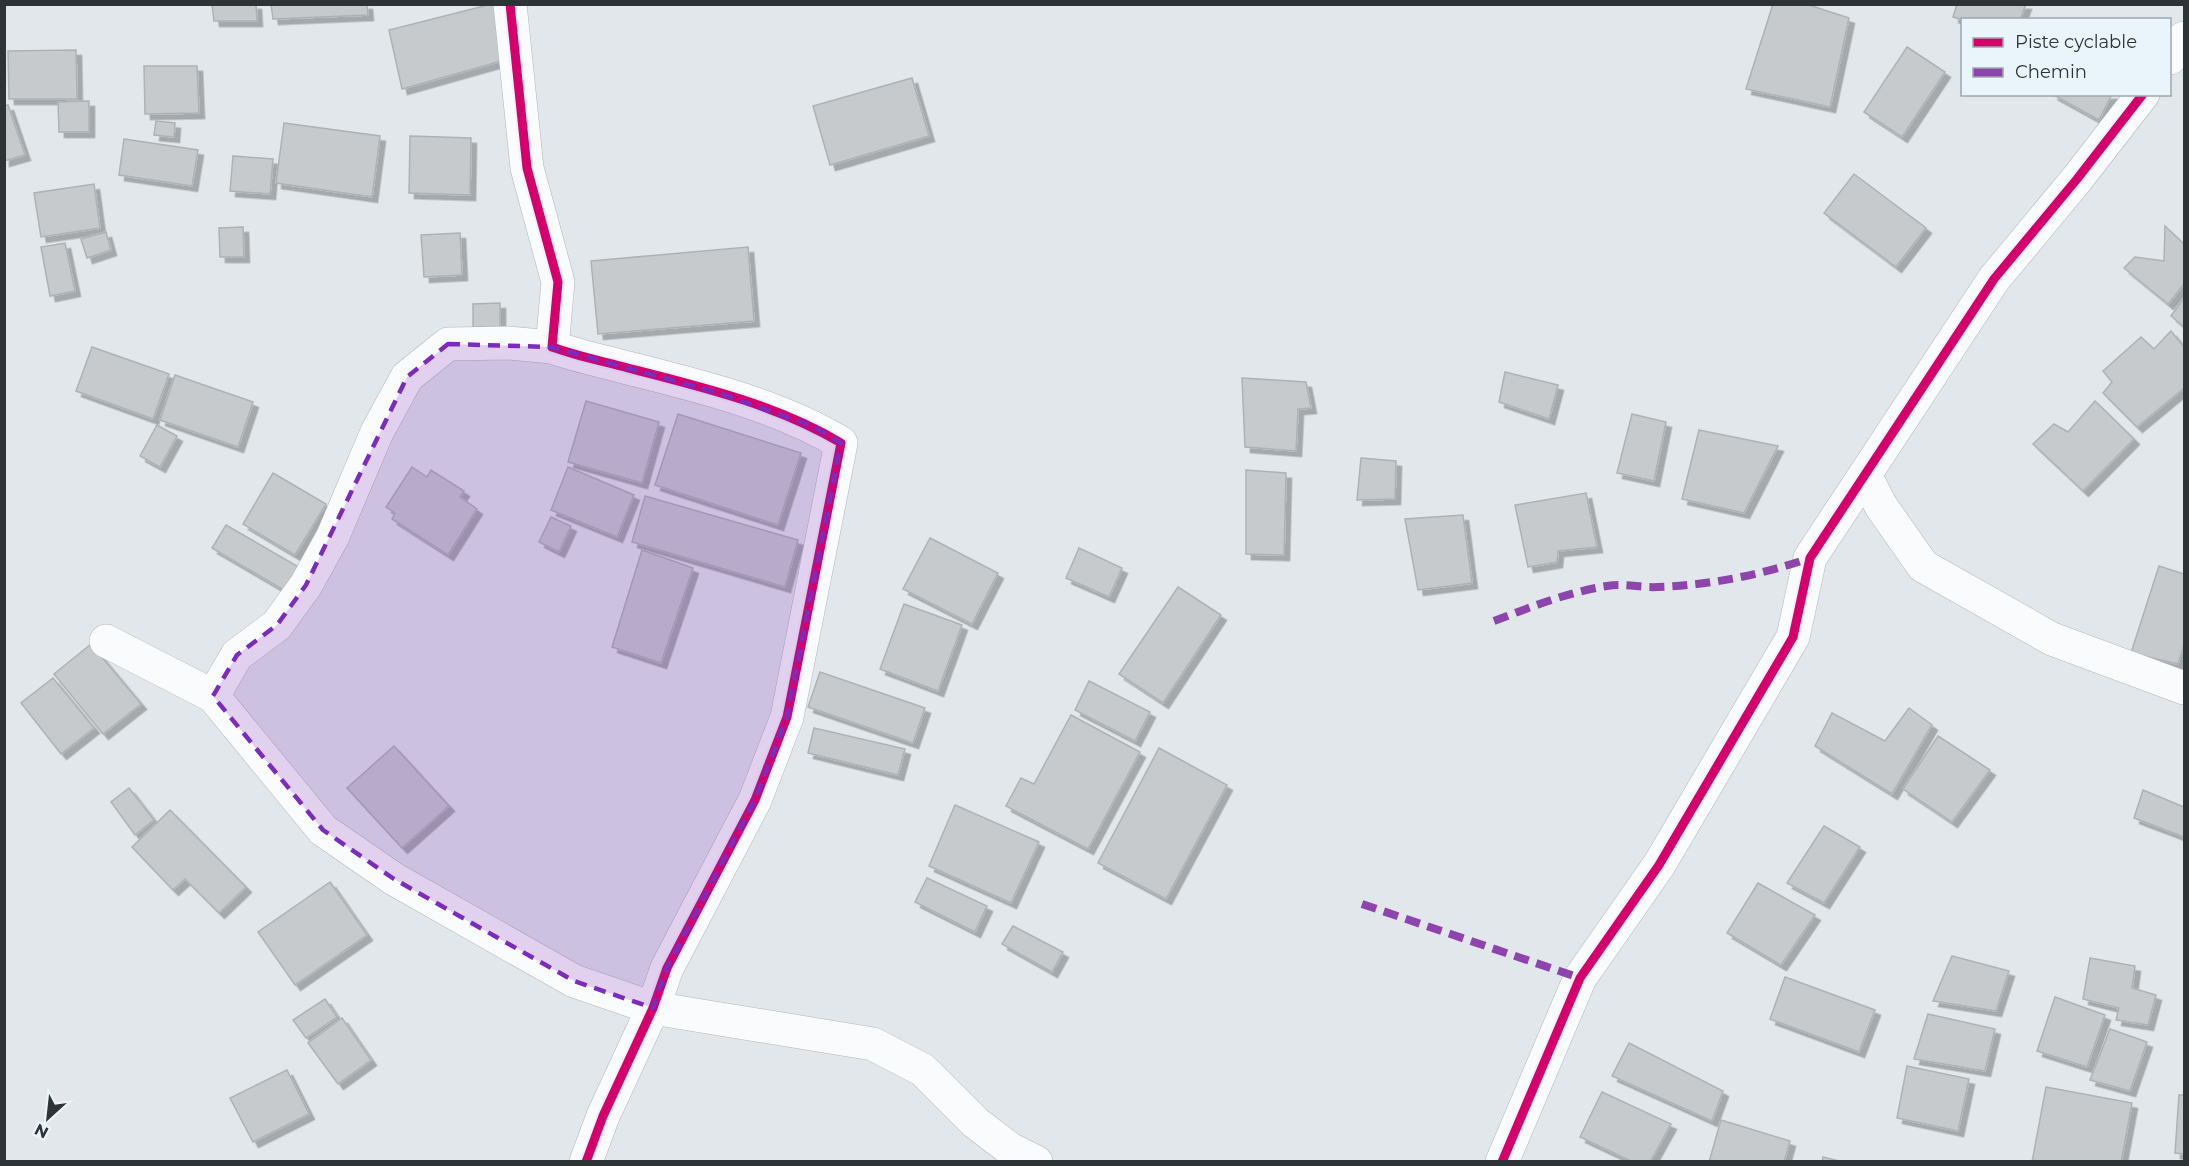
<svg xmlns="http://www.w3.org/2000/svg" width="2189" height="1166" font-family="Montserrat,sans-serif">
<defs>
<filter id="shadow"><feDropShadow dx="5.5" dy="5.5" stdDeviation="0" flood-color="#0004"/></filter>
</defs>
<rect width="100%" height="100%" fill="#e1e7ea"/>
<!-- building -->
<g fill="#c7cacd" stroke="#aeb2b5" stroke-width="1.5" filter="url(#shadow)">
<path d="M212,4H256L257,21H214Z"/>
<path d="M271,4H367L368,15L273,19Z"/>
<path d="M492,4H499L505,60L402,89L389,30Z"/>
<path d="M1773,4H1806L1849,18L1830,107L1746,89Z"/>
<path d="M1957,4H2026L2020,20H1962L1953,17Z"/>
<path d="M1907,47L1945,72L1902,137L1864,112Z"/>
<path d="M76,50L77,99H9L8,51Z"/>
<path d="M144,66H197L199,113L145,114Z"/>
<path d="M912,78L929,136L830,165L813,106Z"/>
<path d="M2052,94H2112L2099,120Z"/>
<path d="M89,101V132H59L58,102Z"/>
<path d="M8,105L25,155L4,161V106Z"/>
<path d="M156,121L175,123L174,137L154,135Z"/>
<path d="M284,123L380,136L372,197L276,183Z"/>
<path d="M410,136L471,138L470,195L409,193Z"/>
<path d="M124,139L198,150L192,186L119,175Z"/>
<path d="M233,156L273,159L270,194L230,191Z"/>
<path d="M1854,174L1926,228L1896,267L1824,213Z"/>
<path d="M94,184L100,228L41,237L34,193Z"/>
<path d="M2165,226L2184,244V284L2168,304L2124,268L2135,257L2164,261Z"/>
<path d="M243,227L244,257H220L219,228Z"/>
<path d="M106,232L111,250L87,258L81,239Z"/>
<path d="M460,233L462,275L424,277L421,235Z"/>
<path d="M65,243L75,291L50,296L41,247Z"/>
<path d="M748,247L754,321L598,334L591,261Z"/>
<path d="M2184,298V327L2171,316Z"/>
<path d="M500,303V327H473V304Z"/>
<path d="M2171,331L2184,347V388L2137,427L2103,393L2112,382L2103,371L2141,337L2154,349Z"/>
<path d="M92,347L169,374L153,419L76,391Z"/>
<path d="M1505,372L1558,385L1549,419L1499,402Z"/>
<path d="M175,375L253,402L238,447L160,420Z"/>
<path d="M1242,378L1306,382L1311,408L1298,409L1296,451L1245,447Z"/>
<path d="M586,401L659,422L642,483L568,462Z"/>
<path d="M2095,401L2134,439L2083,491L2033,444L2054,424L2068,432Z"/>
<path d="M678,414L801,453L778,525L655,485Z"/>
<path d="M1632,414L1666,422L1654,481L1617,473Z"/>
<path d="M157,425L177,436L160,467L140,456Z"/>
<path d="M1699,430L1778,446L1744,513L1682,499Z"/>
<path d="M1361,458L1396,461L1395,499L1357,500Z"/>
<path d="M412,467L427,477L431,470L464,491L460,497L477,509L448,555L392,519L395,513L386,507Z"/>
<path d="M568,467L634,495L617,537L551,510Z"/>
<path d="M1246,470L1286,473L1284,555L1246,554Z"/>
<path d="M273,473L326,504L295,555L243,524Z"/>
<path d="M1586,493L1597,547L1558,551L1557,562L1528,567L1515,505Z"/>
<path d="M645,496L798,540L785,587L632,542Z"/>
<path d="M1463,515L1472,583L1418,590L1405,519Z"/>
<path d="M551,517L571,526L559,552L539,542Z"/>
<path d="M226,525L302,569L289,593L212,548Z"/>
<path d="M930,538L998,573L972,624L903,589Z"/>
<path d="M1079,548L1122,568L1109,597L1066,578Z"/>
<path d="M642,550L693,568L661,663L612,647Z"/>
<path d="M2159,566L2184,574V645L2178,664L2131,653Z"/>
<path d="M1178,587L1221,615L1163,703L1119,674Z"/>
<path d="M904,604L962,625L938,691L880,669Z"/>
<path d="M91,644L141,704L103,734L54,674Z"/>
<path d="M820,672L925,708L913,743L808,707Z"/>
<path d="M53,678L94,728L61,754L21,703Z"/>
<path d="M1089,681L1150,712L1135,741L1075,710Z"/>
<path d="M1909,708L1932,725L1892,794L1815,746L1832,713L1885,741Z"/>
<path d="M1071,715L1140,752L1088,849L1006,806L1021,778L1034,784Z"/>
<path d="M814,728L905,749L898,775L808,753Z"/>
<path d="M1938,736L1990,770L1952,822L1903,789Z"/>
<path d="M394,746L449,806L402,848L347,788Z"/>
<path d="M1159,748L1227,785L1166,899L1098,863Z"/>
<path d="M129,788L154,820L135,835L111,802Z"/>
<path d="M2143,790L2184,807V837L2134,818Z"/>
<path d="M955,805L1039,842L1011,903L929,866Z"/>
<path d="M170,810L246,887L219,913L185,879L173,890L132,847Z"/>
<path d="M1824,826L1860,847L1824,903L1787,883Z"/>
<path d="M927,878L987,906L975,932L915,902Z"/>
<path d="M330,882L367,935L295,985L258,932Z"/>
<path d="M1758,883L1815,915L1781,965L1727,933Z"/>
<path d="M1013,926L1063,952L1052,972L1002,944Z"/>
<path d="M1952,956L2009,971L1996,1011L1933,1001Z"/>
<path d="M2090,958L2135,966L2132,988L2156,995L2148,1025L2116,1020L2119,1008L2083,999Z"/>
<path d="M1785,977L1875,1010L1859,1052L1770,1019Z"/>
<path d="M2055,997L2105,1015L2087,1067L2037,1051Z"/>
<path d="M325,999L337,1017L306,1038L293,1020Z"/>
<path d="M1928,1014L1995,1029L1985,1071L1914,1059Z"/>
<path d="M342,1018L371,1060L338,1084L308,1043Z"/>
<path d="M2110,1029L2147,1042L2130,1091L2090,1080Z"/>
<path d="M1629,1043L1723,1091L1712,1121L1612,1076Z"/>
<path d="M1907,1066L1969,1079L1958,1131L1897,1118Z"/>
<path d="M287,1070L309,1114L253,1142L230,1098Z"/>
<path d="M2046,1087L2132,1103L2121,1162H2032Z"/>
<path d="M1602,1092L1671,1124L1650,1162H1633L1580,1137Z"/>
<path d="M2179,1095H2184V1154L2175,1153Z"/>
<path d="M1721,1120L1790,1141L1784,1162H1709Z"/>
<path d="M1823,1157L1843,1162H1822Z"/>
</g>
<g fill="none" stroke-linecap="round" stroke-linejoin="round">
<!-- street casing -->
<g stroke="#b1b6b8" stroke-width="34">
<g id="street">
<path d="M510,4L527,168L558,282L552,347C577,356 602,361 628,368C699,386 778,405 841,443L787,717L755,800L667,968L653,1008L603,1116L586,1162"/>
<path d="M2170,58L2184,38"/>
<path d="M1866,477L1881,506L1923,566L2052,639L2184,688"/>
<path d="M106,641L213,696L323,830L394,879L574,981L653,1008L873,1044L923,1070L976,1123L1010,1149L1036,1162"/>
<path d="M213,696L237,655L277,625L306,585L333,536L377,432L407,377L448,344L508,343L552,347"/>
<path d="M1502,1162L1580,978L1659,865L1793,637L1810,558L1994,279L2077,179L2143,94"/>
</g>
</g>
<!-- street -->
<use href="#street" stroke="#fafbfc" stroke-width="33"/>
<!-- quiet -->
<g stroke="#8e44ad" stroke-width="8" stroke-dasharray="15 8" stroke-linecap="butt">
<path d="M1494,621C1531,607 1568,592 1607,586C1624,583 1641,588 1658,587C1710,585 1761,575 1810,558"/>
<path d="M1362,904L1580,978"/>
</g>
<!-- cycleway casing -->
<g stroke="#eaf5fb" stroke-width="13">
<g id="cycleway">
<path d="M510,4L527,168L558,282L552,347C577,356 602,361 628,368C699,386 778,405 841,443L787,717L755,800L667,968L653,1008L603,1116L586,1162"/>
<path d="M1502,1162L1580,978L1659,865L1793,637L1810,558L1994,279L2077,179L2143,94"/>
</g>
</g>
<!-- cycleway -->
<use href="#cycleway" stroke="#d6006c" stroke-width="9"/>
</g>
<!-- marked area -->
<path fill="#7b2cbf" fill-opacity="0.2" stroke="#7b2cbf" stroke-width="4.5" stroke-dasharray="12 8" stroke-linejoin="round" d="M448,344L552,347L719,393L813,426L841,443L787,717L755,800L667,968L653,1008L574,981L394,879L323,830L213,696L237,655L277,625L306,585L407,377Z"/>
<!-- border -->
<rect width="2189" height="1166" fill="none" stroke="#2e3335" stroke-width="12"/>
<!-- legend -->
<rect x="1961" y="18" width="210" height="78" fill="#eaf5fb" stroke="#9fa7ac" stroke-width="1.5"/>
<rect x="1973" y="38" width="30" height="9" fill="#d6006c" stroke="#9fa7ac" stroke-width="1.5"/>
<text x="2015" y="48" font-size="18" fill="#2e3335">Piste cyclable</text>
<rect x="1973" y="68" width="30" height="9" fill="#8e44ad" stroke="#9fa7ac" stroke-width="1.5"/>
<text x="2015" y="78" font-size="18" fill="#2e3335">Chemin</text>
<!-- north arrow -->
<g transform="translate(48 1118) rotate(207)" stroke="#eaf5fb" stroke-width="4.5" paint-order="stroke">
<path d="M0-4.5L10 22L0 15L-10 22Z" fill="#2e3335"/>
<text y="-9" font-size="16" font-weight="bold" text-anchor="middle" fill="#2e3335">N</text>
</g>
</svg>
